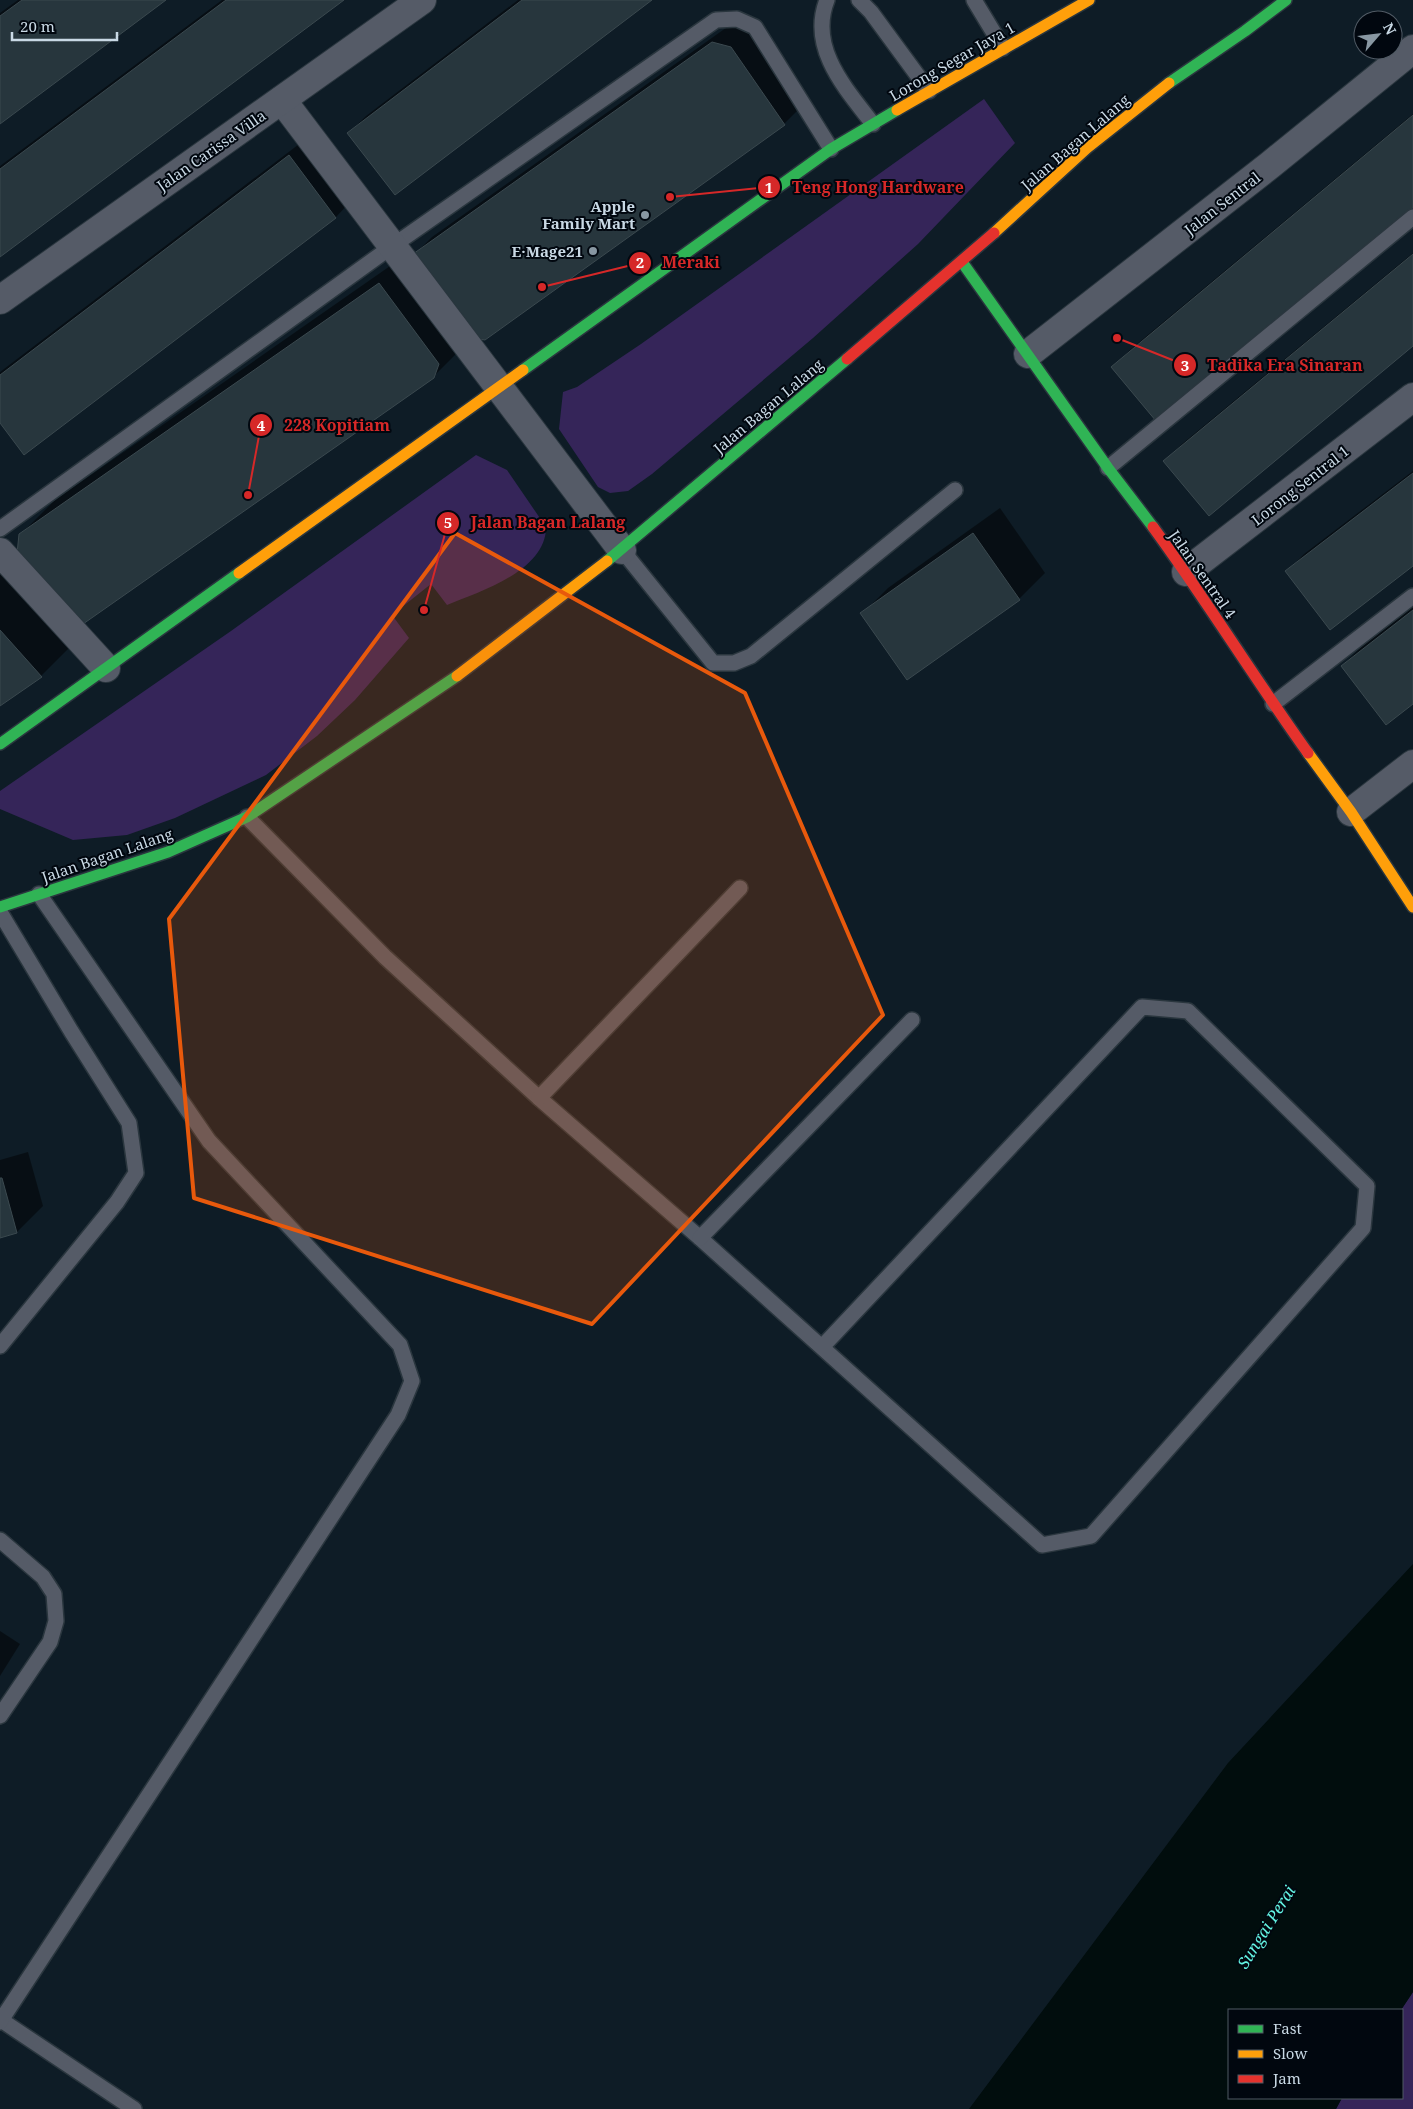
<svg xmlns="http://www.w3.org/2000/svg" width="1413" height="2109" font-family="'Noto Serif',serif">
<rect width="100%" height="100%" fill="#0e1c26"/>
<!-- green -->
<g fill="#352559">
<path d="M984,99L1015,143L918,244L813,338L652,474L628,491L610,493L598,487L559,429L563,392L577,387L641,344Z"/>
<path d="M476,455L507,470L546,527C546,571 481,591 447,605L431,584L392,615L409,638L355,700L317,736L266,775L175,818L127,835L73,840L0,809V791L231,631Z"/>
<path d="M1413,1992V2109H1336L1342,2098H1402L1401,2010Z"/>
</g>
<!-- water -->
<path fill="#010d0d" d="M1413,1564V1992L1401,2010H1229V2098H1342L1336,2109H969L1228,1763Z"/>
<!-- shadow -->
<g fill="#0007">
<path d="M18,0H164L0,123V13Z"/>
<path d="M222,0H342L0,256V166Z"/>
<path d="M518,0H650L349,133L366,116Z"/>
<path d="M730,25L749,30L801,107L784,124L473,337L433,377L20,535L55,500L413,250L416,253L432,237Z"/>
<path d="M1413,114V206L1113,367L1131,349Z"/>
<path d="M307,138L353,199L336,217L24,453L0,421V372Z"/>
<path d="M1413,253V344L1165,462L1182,444Z"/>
<path d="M1413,471V564L1287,572L1304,554Z"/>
<path d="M1000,508L1045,573L1019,599L862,614L888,588Z"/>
<path d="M0,559L75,642L41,676L0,704Z"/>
<path d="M1413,607V702L1342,666L1360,648Z"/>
<path d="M28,1152L43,1206L17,1232L0,1236V1160Z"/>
<path d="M0,1631L20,1644L0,1676Z"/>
</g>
<!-- building -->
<g fill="#27363d" stroke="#3b494f">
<path d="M22,0H166L0,124V16Z"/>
<path d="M226,0H344L0,257V169Z"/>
<path d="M522,0H652L395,195L347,133Z"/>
<path d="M712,42L731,47L785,125L485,340L472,338L413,254Z"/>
<path d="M1413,115V208L1156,421L1111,367Z"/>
<path d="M289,155L336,218L24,455L0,423V375Z"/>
<path d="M1413,254V346L1209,516L1163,461Z"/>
<path d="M379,283L439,364L434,378L83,624L17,554L19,534Z"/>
<path d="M1413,473V566L1330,630L1285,571Z"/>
<path d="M973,533L1020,600L907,680L860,613Z"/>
<path d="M1413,610V704L1386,725L1341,666Z"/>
<path d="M0,630L42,677L0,706Z"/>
<path d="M0,1178H2L17,1233L0,1238Z"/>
</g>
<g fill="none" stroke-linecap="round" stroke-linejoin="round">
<!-- lane casing -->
<g stroke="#2a363e" stroke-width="18">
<g id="lane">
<path d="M827,0C808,48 846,89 873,124"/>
<path d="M859,0L871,12L929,91"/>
<path d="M974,0L1003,48"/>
<path d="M1108,468L1413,217"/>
<path d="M0,529L391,247L716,20L737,19L755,27L831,149"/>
<path d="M622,550L713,663H734L751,656L955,490"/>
<path d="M1273,704L1413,596"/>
<path d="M247,817L385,957L539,1098L700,1238L1042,1545L1091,1536L1363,1228L1367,1186L1188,1011L1142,1007L822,1347"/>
<path d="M0,912L71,1031L129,1123L136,1173L117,1202L0,1346"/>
<path d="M539,1098L740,888"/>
<path d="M700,1238L912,1020"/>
<path d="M0,1540L43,1577L54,1594L56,1621L50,1642L0,1716"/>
<path d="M1,2020L134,2109"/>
<path d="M0,2022L398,1415L412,1381L400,1345L209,1141L39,894"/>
</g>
</g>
<!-- street casing -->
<g stroke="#2a363e" stroke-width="30">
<g id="street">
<path d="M282,100L622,550"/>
<path d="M0,300L422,0"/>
<path d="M1028,354L1270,165L1413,49"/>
<path d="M0,552L106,668"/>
<path d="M1186,572L1413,397"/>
<path d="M1351,812L1413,764"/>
</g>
</g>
<!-- fast casing -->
<g stroke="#2a363e" stroke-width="14">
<g id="fast">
<path d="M1169,83L1245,31L1286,0"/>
<path d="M962,262L1108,468L1153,527"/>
<path d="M523,370L831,149L897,110"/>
<path d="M607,561L847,359"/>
<path d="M0,744L239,573"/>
<path d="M0,907L168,852L247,817L457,676"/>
</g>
</g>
<!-- slow casing -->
<g stroke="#2a363e" stroke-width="14">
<g id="slow">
<path d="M897,110L1089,0"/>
<path d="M994,233L1087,148L1169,83"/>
<path d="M239,573L523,370"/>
<path d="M457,676L607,561"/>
<path d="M1308,753L1351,812L1413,907"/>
</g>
</g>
<!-- jam casing -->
<g stroke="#2a363e" stroke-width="14">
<g id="jam">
<path d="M847,359L994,233"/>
<path d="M1153,527C1207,601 1255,679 1308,753"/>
</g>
</g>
<!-- lane -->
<use href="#lane" stroke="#555b67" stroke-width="15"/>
<!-- street -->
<use href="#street" stroke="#555b67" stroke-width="28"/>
<!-- fast -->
<use href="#fast" stroke="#30b455" stroke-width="11"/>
<!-- slow -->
<use href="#slow" stroke="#ff9f0a" stroke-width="11"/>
<!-- jam -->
<use href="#jam" stroke="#e5322d" stroke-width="11"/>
</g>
<!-- marked area -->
<path fill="#e8590c" fill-opacity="0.2" stroke="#e8590c" stroke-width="4" stroke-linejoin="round" d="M455,533L745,693L883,1015L592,1324L194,1198L169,919Z"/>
<!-- markers -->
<g fill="#8897a2" stroke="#01070f" stroke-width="2">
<circle cx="645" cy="215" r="5"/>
<circle cx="593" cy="251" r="5"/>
</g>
<g text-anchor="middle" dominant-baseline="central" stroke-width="4" stroke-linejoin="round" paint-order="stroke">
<!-- street labels -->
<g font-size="15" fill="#c9d9e5" stroke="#01070f">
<text transform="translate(952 61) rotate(-30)">Lorong Segar Jaya 1</text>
<text transform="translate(1075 142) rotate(-41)">Jalan Bagan Lalang</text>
<text transform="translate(211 150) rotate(-35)">Jalan Carissa Villa</text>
<text transform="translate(1222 203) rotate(-38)">Jalan Sentral</text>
<text transform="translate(768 406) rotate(-40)">Jalan Bagan Lalang</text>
<text transform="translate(1300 485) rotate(-38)">Lorong Sentral 1</text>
<text transform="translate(1203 574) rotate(55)">Jalan Sentral 4</text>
<text transform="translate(107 855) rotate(-19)">Jalan Bagan Lalang</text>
</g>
<!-- poi labels -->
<g font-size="15" font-weight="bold" fill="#c9d9e5" stroke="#01070f" text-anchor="end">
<text x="635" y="206">Apple<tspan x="635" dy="17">Family Mart</tspan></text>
<text x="583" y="251">E·Mage21</text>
</g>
<!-- water labels -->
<g font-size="16" font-style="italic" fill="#63f3e3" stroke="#01070f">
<text transform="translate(1266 1927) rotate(-58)">Sungai Perai</text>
</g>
</g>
<!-- callouts -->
<path fill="none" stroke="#d62828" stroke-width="2" d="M670 197L769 187M542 287L640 263M1117 338L1185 365M248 495L261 425M424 610L448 523"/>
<g fill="#d62828" stroke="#01070f" stroke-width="2">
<circle cx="670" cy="197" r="5"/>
<circle cx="542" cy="287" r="5"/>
<circle cx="1117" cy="338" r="5"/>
<circle cx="248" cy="495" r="5"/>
<circle cx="424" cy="610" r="5"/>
<circle cx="769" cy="187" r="12"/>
<circle cx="640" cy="263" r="12"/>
<circle cx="1185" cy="365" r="12"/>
<circle cx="261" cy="425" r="12"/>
<circle cx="448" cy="523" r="12"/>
</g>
<g font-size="15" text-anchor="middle" font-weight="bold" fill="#fff">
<text x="769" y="193">1</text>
<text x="640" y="268">2</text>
<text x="1185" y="371">3</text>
<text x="261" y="431">4</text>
<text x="448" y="528">5</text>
</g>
<g font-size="16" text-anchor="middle" font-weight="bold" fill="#d62828" stroke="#01070f" stroke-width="4" stroke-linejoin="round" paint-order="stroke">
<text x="878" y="193">Teng Hong Hardware</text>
<text x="691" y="268">Meraki</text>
<text x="1285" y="371">Tadika Era Sinaran</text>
<text x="337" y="431">228 Kopitiam</text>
<text x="548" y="528">Jalan Bagan Lalang</text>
</g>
<!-- legend -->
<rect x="1228" y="2009" width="175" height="90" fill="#01070f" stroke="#515b65"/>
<rect x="1238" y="2025" width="25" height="8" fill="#30b455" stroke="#515b65"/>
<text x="1273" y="2034" font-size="15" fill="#c9d9e5">Fast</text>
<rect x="1238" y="2050" width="25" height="8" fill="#ff9f0a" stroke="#515b65"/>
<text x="1273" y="2059" font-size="15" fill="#c9d9e5">Slow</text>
<rect x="1238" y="2075" width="25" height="8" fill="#e5322d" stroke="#515b65"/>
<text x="1273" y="2084" font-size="15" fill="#c9d9e5">Jam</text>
<!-- north arrow -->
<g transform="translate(1378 35) rotate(62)"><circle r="24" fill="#01070f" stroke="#515b65"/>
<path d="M0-4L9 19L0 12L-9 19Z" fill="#8897a2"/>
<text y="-8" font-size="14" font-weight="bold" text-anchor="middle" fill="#c9d9e5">N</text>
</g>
<!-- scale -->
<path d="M12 32v8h105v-8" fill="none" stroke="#c9d9e5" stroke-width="2.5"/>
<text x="20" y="32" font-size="15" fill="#c9d9e5" stroke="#01070f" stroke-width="4" paint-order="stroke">20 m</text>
</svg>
